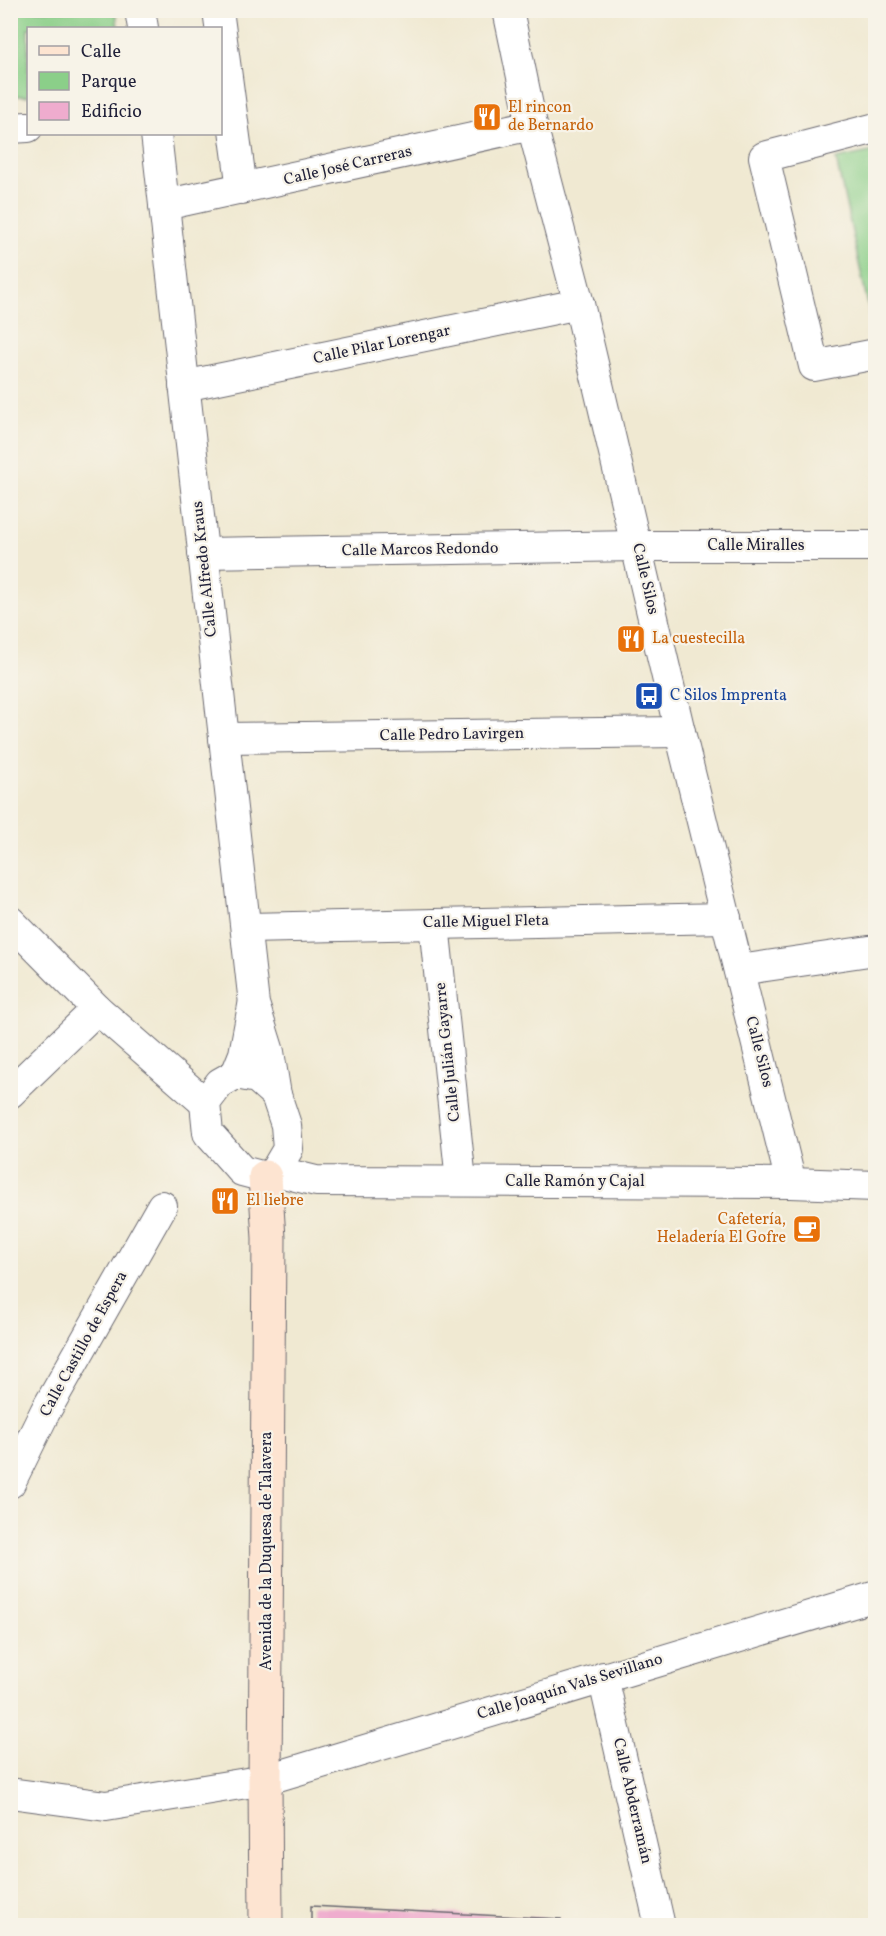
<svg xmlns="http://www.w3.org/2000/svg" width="886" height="1936" font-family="Vollkorn,serif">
<rect width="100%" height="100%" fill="#f7f3e8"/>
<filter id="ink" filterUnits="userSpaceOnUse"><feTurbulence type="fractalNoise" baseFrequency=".0167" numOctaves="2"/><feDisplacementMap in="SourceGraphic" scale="12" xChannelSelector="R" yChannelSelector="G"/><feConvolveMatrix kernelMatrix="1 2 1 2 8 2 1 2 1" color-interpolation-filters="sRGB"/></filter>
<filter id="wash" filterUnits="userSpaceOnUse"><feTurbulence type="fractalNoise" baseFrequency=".008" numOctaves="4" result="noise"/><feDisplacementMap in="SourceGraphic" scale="24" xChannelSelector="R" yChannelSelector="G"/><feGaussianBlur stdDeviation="1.35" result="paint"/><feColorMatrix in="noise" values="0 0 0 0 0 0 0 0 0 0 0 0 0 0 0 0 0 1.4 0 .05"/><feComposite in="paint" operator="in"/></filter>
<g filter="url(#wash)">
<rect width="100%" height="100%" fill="#f0e9d2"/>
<!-- green -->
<g fill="#8bcf89" stroke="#567862" stroke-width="1.5">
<path d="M15,10L116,11L118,28H28V96H11V11Z"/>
<path d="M875,151L876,332H874L836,159Z"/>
</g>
<g id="blocks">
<!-- building -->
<path fill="#efacce" d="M311,1906L561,1919V1926H311Z"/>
</g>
</g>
<g filter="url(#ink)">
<use href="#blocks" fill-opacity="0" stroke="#6a6870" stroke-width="1.5"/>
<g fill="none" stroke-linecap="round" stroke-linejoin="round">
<!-- street casing -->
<g stroke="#6a6870" stroke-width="32">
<g id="street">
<path d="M140,10L143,28"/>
<path d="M218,10L242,189"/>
<path d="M508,10L532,125L579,304L680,732L791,1183"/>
<path d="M10,128L28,127"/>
<path d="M876,128L764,157L814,366L876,354"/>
<path d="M156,134L254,1004L269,1052L276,1095"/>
<path d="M164,205L532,125"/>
<path d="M184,386L579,304"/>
<path d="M203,553L637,546H876"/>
<path d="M224,738L680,732"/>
<path d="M10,921L97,1009L205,1103"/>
<path d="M434,924L461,1181"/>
<path d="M246,928L726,918"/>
<path d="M739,970L876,950"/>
<path d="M236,1074L257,1078L276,1095L286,1125L288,1149L275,1171L265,1177L242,1171L208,1133L205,1103L220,1083Z"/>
<path d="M236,1074L244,1054L253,1006"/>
<path d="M10,1093L97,1009"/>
<path d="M275,1171L316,1181L791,1183L876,1186"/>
<path d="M10,1483L45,1412L162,1206"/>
<path d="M603,1677L660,1926"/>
<path d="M10,1793L106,1806L265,1780L876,1596"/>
</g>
</g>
<!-- secondary casing -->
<g stroke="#6a6870" stroke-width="35">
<path id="secondary" d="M265,1177L269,1238L265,1780L266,1926"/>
</g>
<!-- street -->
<use href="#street" stroke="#fff" stroke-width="30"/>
<!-- secondary -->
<use href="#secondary" stroke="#fde4d1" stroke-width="33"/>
</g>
</g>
<!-- icons -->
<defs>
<g id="restaurant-square" transform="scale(1.5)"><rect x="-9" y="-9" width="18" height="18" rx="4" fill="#e8710a" stroke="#f7f3e8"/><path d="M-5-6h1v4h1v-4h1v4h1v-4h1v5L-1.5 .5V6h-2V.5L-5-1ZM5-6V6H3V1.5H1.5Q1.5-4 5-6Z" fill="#fff"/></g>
<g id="bus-square" transform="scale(1.5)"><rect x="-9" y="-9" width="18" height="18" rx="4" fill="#1a4fb4" stroke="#f7f3e8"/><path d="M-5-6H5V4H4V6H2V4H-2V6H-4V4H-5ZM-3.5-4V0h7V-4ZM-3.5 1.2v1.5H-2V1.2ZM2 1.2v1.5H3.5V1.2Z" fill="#fff"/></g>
<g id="cafe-square" transform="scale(1.5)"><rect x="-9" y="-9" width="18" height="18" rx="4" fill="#e8710a" stroke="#f7f3e8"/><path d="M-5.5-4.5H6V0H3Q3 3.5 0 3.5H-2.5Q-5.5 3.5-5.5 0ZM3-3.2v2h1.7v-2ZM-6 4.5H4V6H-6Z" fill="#fff"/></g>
</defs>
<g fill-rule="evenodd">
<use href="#restaurant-square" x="487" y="117"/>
<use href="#restaurant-square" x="631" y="639"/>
<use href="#bus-square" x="649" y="696"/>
<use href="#restaurant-square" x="225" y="1201"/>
<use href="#cafe-square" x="807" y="1229"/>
</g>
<g text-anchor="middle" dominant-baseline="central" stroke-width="4.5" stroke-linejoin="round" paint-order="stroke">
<!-- food labels -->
<g font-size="16" fill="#c56008" stroke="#f7f3e8" text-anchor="start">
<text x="508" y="108">El rincon<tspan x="508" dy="18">de Bernardo</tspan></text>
<text x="652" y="639">La cuestecilla</text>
<text x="246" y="1201">El liebre</text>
<text x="786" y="1220" text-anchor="end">Cafetería,<tspan x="786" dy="18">Heladería El Gofre</tspan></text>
</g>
<!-- street labels -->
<g font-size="16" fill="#22223b" stroke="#f7f3e8">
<text transform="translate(348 166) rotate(-13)">Calle José Carreras</text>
<text transform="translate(382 345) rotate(-12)">Calle Pilar Lorengar</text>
<text x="756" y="546">Calle Miralles</text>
<text transform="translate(420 550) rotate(-1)">Calle Marcos Redondo</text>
<text transform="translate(205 569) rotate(-96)">Calle Alfredo Kraus</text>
<text transform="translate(645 579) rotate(77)">Calle Silos</text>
<text transform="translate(452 735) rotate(-1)">Calle Pedro Lavirgen</text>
<text transform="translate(486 922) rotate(-1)">Calle Miguel Fleta</text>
<text transform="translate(448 1052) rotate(-96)">Calle Julián Gayarre</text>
<text transform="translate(759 1052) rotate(76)">Calle Silos</text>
<text x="575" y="1182">Calle Ramón y Cajal</text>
<text transform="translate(84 1344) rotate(-61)">Calle Castillo de Espera</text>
<text transform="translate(267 1551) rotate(-90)">Avenida de la Duquesa de Talavera</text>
<text transform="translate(570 1687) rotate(-17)">Calle Joaquín Vals Sevillano</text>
<text transform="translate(632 1801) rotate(77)">Calle Abderramán</text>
</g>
<!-- transit labels -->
<g font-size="16" fill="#164399" stroke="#f7f3e8" text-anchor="start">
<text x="670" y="696">C Silos Imprenta</text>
</g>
</g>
<!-- margin -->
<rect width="886" height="1936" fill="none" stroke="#f7f3e8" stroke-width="36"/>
<!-- legend -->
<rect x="27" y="27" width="195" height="108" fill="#f7f3e8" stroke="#a29fa3" stroke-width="1.5"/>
<rect x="39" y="46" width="30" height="9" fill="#fde4d1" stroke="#a29fa3" stroke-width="1.5"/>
<text x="81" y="57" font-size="18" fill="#22223b">Calle</text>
<rect x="39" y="72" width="30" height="18" fill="#8bcf89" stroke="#a29fa3" stroke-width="1.5"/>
<text x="81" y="87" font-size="18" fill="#22223b">Parque</text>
<rect x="39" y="102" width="30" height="18" fill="#efacce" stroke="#a29fa3" stroke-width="1.5"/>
<text x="81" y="117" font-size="18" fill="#22223b">Edificio</text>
</svg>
